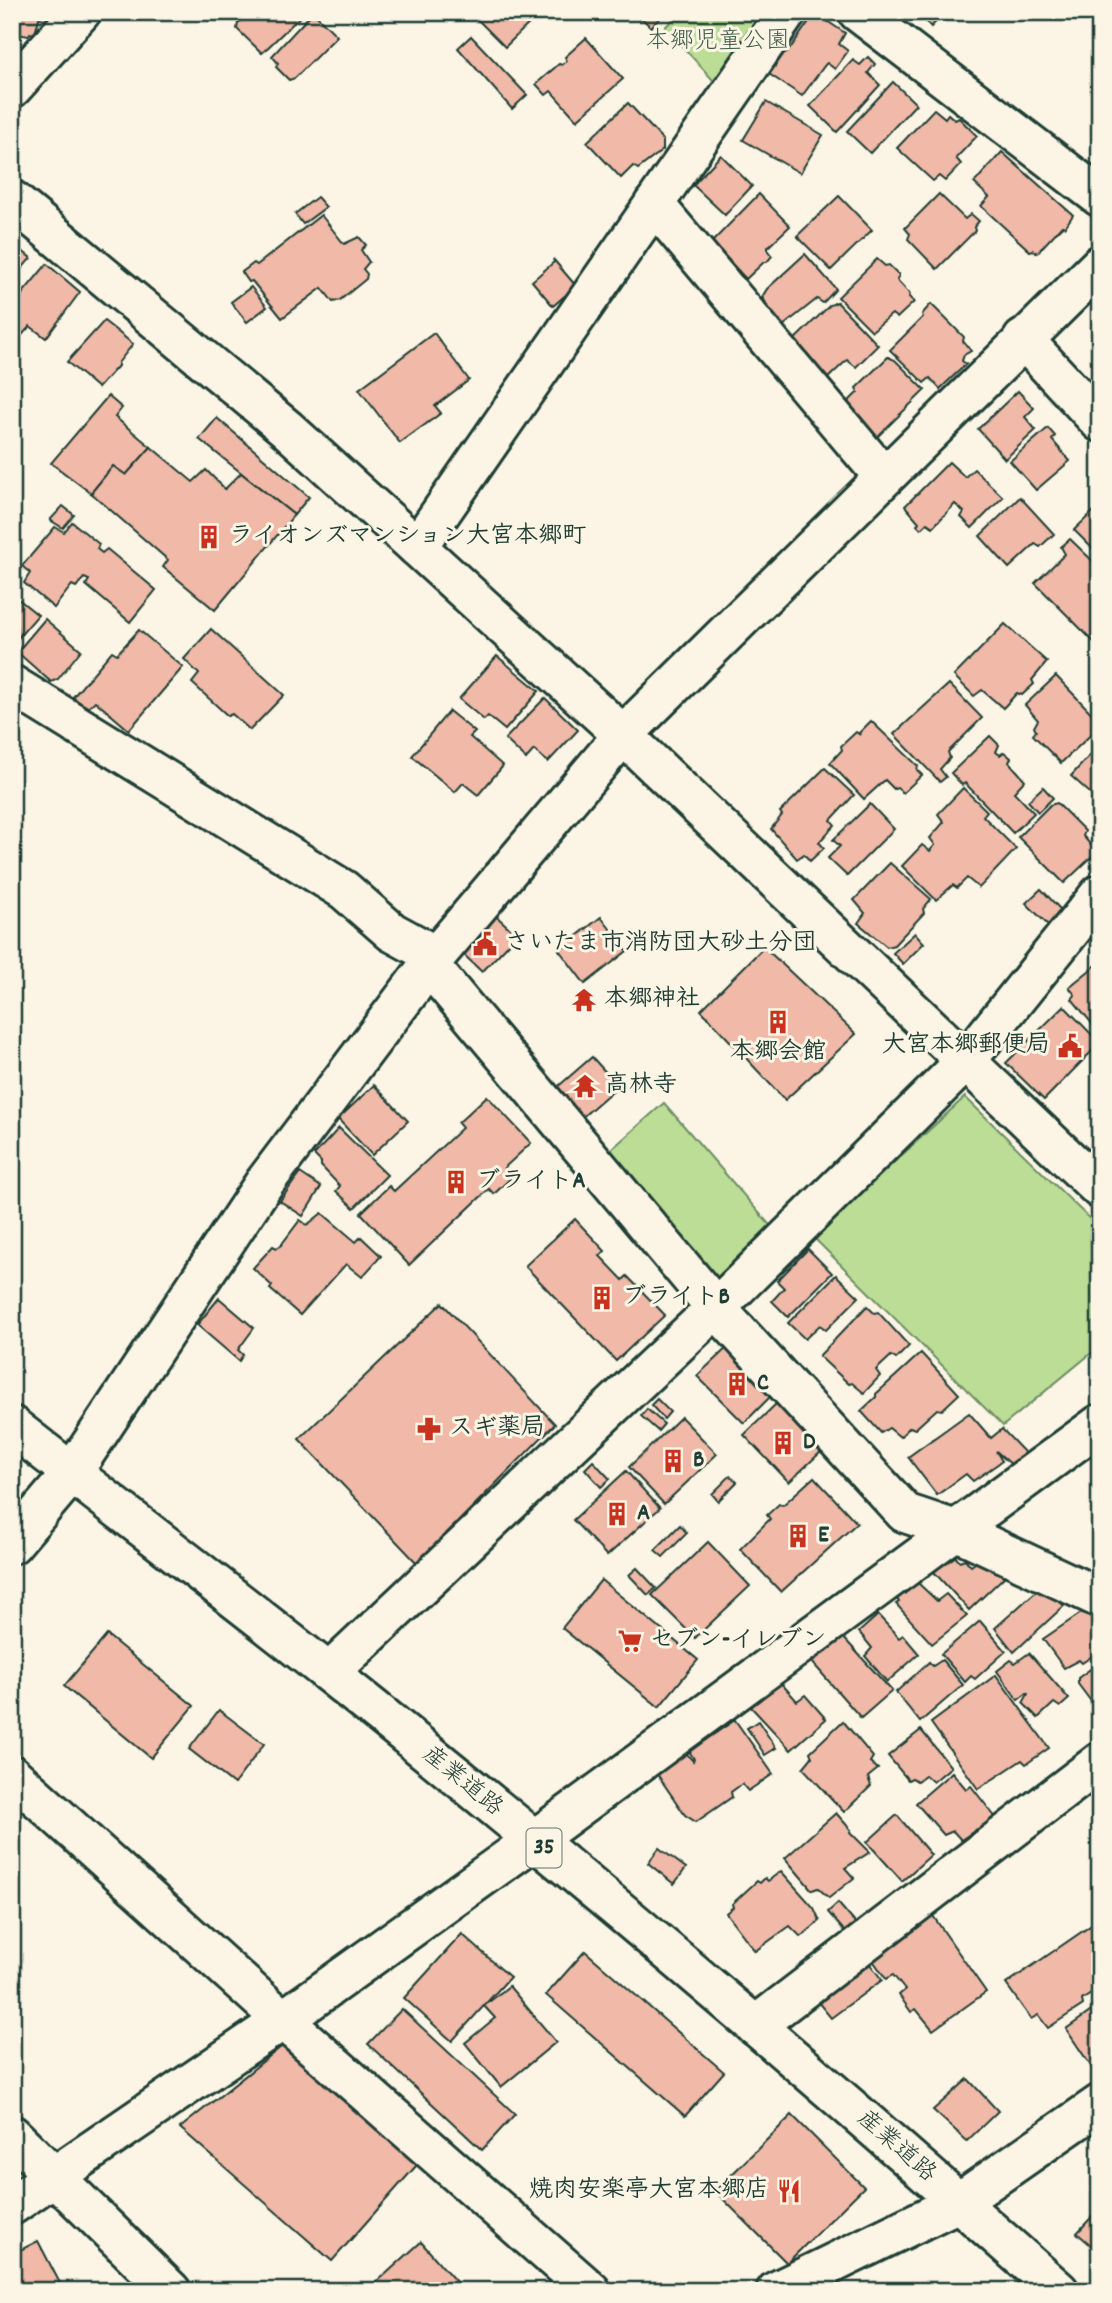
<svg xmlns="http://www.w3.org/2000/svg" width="1112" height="2303" font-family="Dekko,'Klee One',sans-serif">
<rect width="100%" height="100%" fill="#fcf5e5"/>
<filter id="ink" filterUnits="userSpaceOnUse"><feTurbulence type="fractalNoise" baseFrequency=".0143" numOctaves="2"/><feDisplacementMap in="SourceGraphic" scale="14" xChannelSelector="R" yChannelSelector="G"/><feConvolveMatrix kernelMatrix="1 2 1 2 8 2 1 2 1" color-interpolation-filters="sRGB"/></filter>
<g filter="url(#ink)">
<!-- green -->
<g fill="#bbdd96" stroke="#6d8d65" stroke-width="2">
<path d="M681,12H775L720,88L665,27Z"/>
<path d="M965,1097L1100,1229V1346L1003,1426L813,1237Z"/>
<path d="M664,1103L774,1230L717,1280L606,1154Z"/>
</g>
<!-- building -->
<g fill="#f1b9a7" stroke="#1f3d34" stroke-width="2">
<path d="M12,12H55L49,20L39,18L35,34L30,33L28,36L12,33Z"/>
<path d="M249,12H262L266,15L269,12H305L262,53L237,29L238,23Z"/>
<path d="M313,12L337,36L295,78L289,80L276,67L278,63L272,56Z"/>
<path d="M470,12H541L505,47Z"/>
<path d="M635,12H666L651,27Z"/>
<path d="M917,12H945L931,27Z"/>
<path d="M815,13L845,33L839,44L848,51L835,69L827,63L825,65L802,96L769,74L783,53H787Z"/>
<path d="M471,36L527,95L512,109L458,48Z"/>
<path d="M586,38L623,79L577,120L551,91L546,95L536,84L559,64L562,65L567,61L565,57Z"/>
<path d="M868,57L875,64L868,73L880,85L837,132L810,106L853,60L860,65Z"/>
<path d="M893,82L916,104L870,153L847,131Z"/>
<path d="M766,102L823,135L800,173L743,140Z"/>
<path d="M628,103L663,140V150L638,169L633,166L621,178L587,142Z"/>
<path d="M934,109L945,118L948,114L955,120L959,118L977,136L956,158L961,164L945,181L939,176L933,181L897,148Z"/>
<path d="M1002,152L1073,215L1065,227L1062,226L1037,253L1033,250L1030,251L981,206L989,197L974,183Z"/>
<path d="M721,155L752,186L725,215L693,185Z"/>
<path d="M759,194L790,226L768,247V251L772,256L767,262H764L746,279L712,242Z"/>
<path d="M939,194L965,219L971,214L979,221L974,227L975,231L937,269L908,239L910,234L905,228Z"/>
<path d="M839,196L872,230L831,270L797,236Z"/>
<path d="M317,197L326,207L303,224L295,214Z"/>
<path d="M321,215L344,244L359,237L366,245L361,250L369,262L363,269L367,274L366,279L340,300L333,302L322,288L282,318L252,281L249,282L242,272L254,263L257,265Z"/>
<path d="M12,243L31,258L12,280Z"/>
<path d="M805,254L836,289L823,303L817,299L783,326L765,306L766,303L762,297L767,289Z"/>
<path d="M553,259L576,286L553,306L532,281L554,262Z"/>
<path d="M877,259L885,266L889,265L899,275L897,280L910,294L909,297L914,302L897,318L892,314L872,331L838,297Z"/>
<path d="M47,264L80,292L46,338L30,326L15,343L12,340V306Z"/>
<path d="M251,287L267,307L247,322L231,302Z"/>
<path d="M837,302L878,345L856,367L847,360L827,379L791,343L830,305Z"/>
<path d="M931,304L964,337L963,341L971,351L964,355L962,361L966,364L940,389L930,378L924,383L890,350L923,317L922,314Z"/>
<path d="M104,321L133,344L118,363V366L98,388L67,362Z"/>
<path d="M434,333L469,380L435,406L441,413L400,443L359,389Z"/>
<path d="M888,357L895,360L925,390L875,439L844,406L858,392L856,388Z"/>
<path d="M1018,391L1034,408L1025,417L1036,430L1005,459L978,429Z"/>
<path d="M108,396L122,408L115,417L151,447L126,475L113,466L91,493L51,463Z"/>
<path d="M217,418L309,497L294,515L199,439Z"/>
<path d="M1048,428L1055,436L1052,440L1070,461L1036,490L1010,461Z"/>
<path d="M151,447L193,482L206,470L225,489L241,473L294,515L215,610L163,567L168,560L91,493L113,466L126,475Z"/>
<path d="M949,462L965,477L974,469L1003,497L972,528L961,517L964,512L955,504L933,527L927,523L921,529L917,525L919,522L905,506Z"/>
<path d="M1020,497L1054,534L1040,547L1035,544L1009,568L980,536Z"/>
<path d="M1100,505V552L1098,554L1074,530Z"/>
<path d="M63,506L74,515L63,528L50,520Z"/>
<path d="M72,522L99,544L97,549L102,553L107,549L156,590L130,622L86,585L89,580L84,578L76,587L72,585L54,608L24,583L30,573L22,566L55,527L64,532Z"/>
<path d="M1070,539L1100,568V648L1035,583L1065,554L1061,547Z"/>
<path d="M12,594L38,615L18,638L12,635Z"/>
<path d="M45,619L81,650L58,679L51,682L17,652Z"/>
<path d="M1005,624L1047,662L1032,680L1034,684L1022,695L1017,693L1003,708L982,690L974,696L954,676Z"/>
<path d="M211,629L284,695L250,730L232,714L228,716L192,683L199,674L184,659Z"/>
<path d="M139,630L183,667L129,730L95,701L87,709L73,697L112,651L117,654Z"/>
<path d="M497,656L539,691L505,730L488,716L484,720L459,699Z"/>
<path d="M1056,676L1100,722V726L1061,763L1033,735L1036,731L1034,727L1038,720L1025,705Z"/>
<path d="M949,684L982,718L948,752L950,758L940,769L946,777L940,782L894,734Z"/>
<path d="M545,698L578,730L548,762L534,750L526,759L505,739Z"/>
<path d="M449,711L475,732L470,737L503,766L478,795L463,783L455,792L412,756Z"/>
<path d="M871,721L918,766L917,770L922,775L903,793L897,788L894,789L885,780L864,799L830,763L842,750L841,746L856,732L860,735L859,733Z"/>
<path d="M990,736L999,745L996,752L1000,755L1004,752L1011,758L1009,762L1025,780L1014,792L1034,813L1013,833L965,783L962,785L951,773Z"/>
<path d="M1100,744V802L1071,776Z"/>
<path d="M825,768L854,795L831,820L835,825L819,842L824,848L810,861L804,854L797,859L771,829L782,815L780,812Z"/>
<path d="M1043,787L1053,798L1038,812L1028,801Z"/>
<path d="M963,788L987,811L983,816L1016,849L979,888L967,878L957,888L953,885L936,900L902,866L922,845L930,851L935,845L930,838L944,822L938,814Z"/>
<path d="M1057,803L1085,831L1083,836L1097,852L1064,883L1018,837L1050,805Z"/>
<path d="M870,804L894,829L847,876L828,858L840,846L833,840Z"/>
<path d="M890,863L931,899L923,909L924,913L894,945L887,947L858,923L865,913L854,900Z"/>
<path d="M1041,889L1061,910L1048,925L1026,903Z"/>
<path d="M495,915L517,935L482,972L461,952Z"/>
<path d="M601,917L627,951L585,984L559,950Z"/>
<path d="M915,933L924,943L903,964L893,953Z"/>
<path d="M764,947L856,1034L785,1100L701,1010Z"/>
<path d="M1100,962V1029L1098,1031L1072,999L1075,995L1069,987Z"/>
<path d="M1064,1006L1100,1043L1044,1100L1006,1063Z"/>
<path d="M592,1057L618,1086L580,1119L554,1090Z"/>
<path d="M374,1085L408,1121L372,1155L338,1119Z"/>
<path d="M487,1096L531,1143L504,1168L512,1177L494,1194L489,1189L409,1265L361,1213L389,1186L394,1191L462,1128L458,1123Z"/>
<path d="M339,1128L387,1175L354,1208L336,1191L340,1186L321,1166V1162L314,1155Z"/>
<path d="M300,1173L321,1187L303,1216L280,1201Z"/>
<path d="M322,1213L356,1242L361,1237L381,1256L362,1277L346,1264L300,1315L270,1289L272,1286L253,1268L273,1246L277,1248L281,1245L300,1220L307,1225Z"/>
<path d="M575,1219L605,1251L600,1256L623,1280L627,1276L665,1315L616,1361L525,1266Z"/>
<path d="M808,1249L832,1273L788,1317L772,1301L784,1288L777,1281Z"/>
<path d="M836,1275L859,1297L826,1330L820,1325L805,1339L788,1323Z"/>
<path d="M219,1298L254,1328L238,1350L243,1355L239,1361L197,1325Z"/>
<path d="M442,1303L555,1424L417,1563L299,1439Z"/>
<path d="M867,1306L874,1313L878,1312L909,1346L896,1359L891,1356L876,1370L880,1376L864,1393L852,1383L849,1384L819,1356Z"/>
<path d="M731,1344L776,1391L744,1423L697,1376Z"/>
<path d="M921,1353L959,1394L942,1410L937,1409L915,1429L910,1427L900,1437L889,1428L881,1433L861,1411L876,1397V1394Z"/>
<path d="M657,1399L670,1412L664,1419L651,1405Z"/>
<path d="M777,1403L823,1450L789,1482L744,1435Z"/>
<path d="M647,1409L664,1424L658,1431L641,1416Z"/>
<path d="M969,1413L991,1438L1002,1429L1025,1453L1013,1466L996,1451L1002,1461L973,1481L966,1474L937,1495L908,1457Z"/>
<path d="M681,1417L717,1454L664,1504L629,1467Z"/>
<path d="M593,1461L610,1479L601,1487L585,1469Z"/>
<path d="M626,1471L660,1508L607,1556L573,1520Z"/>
<path d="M730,1476L737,1482L718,1501L712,1494Z"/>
<path d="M814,1477L857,1523L781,1592L740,1549L770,1519L767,1515L779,1504L783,1505Z"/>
<path d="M680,1525L687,1533L663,1557L655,1550Z"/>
<path d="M708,1542L750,1586L695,1638L652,1595Z"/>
<path d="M954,1555L959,1561L965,1559L971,1566L981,1559L989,1567L993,1565L1004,1577L969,1610L934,1572Z"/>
<path d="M637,1568L656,1588L648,1595L629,1575Z"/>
<path d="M601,1580L698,1660L659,1707L562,1628Z"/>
<path d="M917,1582L937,1601L946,1594L967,1616L932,1644L896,1604L899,1602L897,1599Z"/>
<path d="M1041,1587L1050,1589L1064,1606L1014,1652L995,1628Z"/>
<path d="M1090,1607L1100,1619V1651L1082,1663L1079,1660L1064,1668L1043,1639Z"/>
<path d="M878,1615L899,1638L903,1635L919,1654L887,1682L865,1656L872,1648L859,1632Z"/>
<path d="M980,1621L1006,1651L975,1679L971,1676L965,1682L941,1654Z"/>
<path d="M107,1635L194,1706L151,1758L64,1686Z"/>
<path d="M842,1636L892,1691L861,1718L811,1661L827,1645L830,1646Z"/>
<path d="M1029,1653L1069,1699L1060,1707L1054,1703L1038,1718L1023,1703L1028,1694L1027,1693L1018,1700L997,1671L1011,1660L1015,1663Z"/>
<path d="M942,1660L963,1685L920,1722L896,1692L929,1662L933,1666Z"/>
<path d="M1100,1662V1708H1096L1078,1684V1678Z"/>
<path d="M996,1675L1049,1748L1026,1764L1022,1760L978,1789L931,1723Z"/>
<path d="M780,1682L797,1701L805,1695L826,1719L791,1750L751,1707Z"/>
<path d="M219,1710L264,1744L234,1784L189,1749Z"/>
<path d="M735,1720L773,1774L748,1791L742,1784L731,1792L732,1797L696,1822L685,1815L657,1774L686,1753L693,1761L694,1759L689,1751Z"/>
<path d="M758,1721L776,1748L765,1755L747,1728Z"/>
<path d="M843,1721L873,1757L870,1762L878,1769L868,1777L871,1786L844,1812L803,1768L812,1757L810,1752Z"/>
<path d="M921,1730L951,1767L933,1782L925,1775L917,1781L912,1778L908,1780L888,1756Z"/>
<path d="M952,1772L966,1789L971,1786L996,1818L980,1832L977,1829L961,1840L953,1831L944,1835L916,1803Z"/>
<path d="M836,1813L851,1830L850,1832L870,1852L845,1868L854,1878L829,1898L818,1888L812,1890L785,1858Z"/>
<path d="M897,1815L931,1855L902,1881L867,1842Z"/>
<path d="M659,1848L686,1868L674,1884L648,1863Z"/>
<path d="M781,1871L814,1908L820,1921L801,1937L790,1926L755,1951L726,1913L733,1907L732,1904L757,1881L760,1883L765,1878L768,1881Z"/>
<path d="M838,1903L856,1924L846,1933L828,1912Z"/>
<path d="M931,1913L986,1992L933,2030L916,2009L911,2012L899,1995L905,1990L893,1975L886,1979L870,1956Z"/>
<path d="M1096,1922L1100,1928V1988L1082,2000L1083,2005L1048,2028L1038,2015L1031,2019L1006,1984Z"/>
<path d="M462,1934L510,1977L452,2041L404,1998Z"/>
<path d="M585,1951L724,2072L685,2116L546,1995Z"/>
<path d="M864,1956L882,1980L831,2018L812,1995Z"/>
<path d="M509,1986L556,2042L501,2087L465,2043L495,2018L484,2006Z"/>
<path d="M1100,2005V2073L1097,2075L1066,2029Z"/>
<path d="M402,2009L515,2114L482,2150L368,2044Z"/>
<path d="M291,2039L424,2157L332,2261L180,2128Z"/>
<path d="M968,2079L998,2111L967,2141L933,2110Z"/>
<path d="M792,2115L864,2187L787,2263L715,2191Z"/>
<path d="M1100,2208V2253L1077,2233Z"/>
<path d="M38,2241L64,2291H12V2254Z"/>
<path d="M421,2242L464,2291H367Z"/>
</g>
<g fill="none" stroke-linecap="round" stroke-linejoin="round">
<!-- minor casing -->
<g stroke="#1f3d34" stroke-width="44">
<g id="minor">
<path d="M858,12L1100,197"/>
<path d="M12,88L81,12"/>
<path d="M12,200L287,429L417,547L623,735L1100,1189"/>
<path d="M654,204L884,477"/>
<path d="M1023,339L1100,422"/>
<path d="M417,547L787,12"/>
<path d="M12,685L344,890L392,932L436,956"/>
<path d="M429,965L716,1308L905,1513L953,1529L1100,1598"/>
<path d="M12,1544L72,1473L265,1182L436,956L623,735L1100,265"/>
<path d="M329,1673L716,1308L965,1062L1100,894"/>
<path d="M12,1775L283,2020L591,2291"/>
<path d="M755,2026L1100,1762"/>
<path d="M12,2135L171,2291"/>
<path d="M12,2205L283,2020L534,1840L1100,1424"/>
<path d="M776,2291L959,2202L1100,2104"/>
</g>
</g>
<!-- major casing -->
<g stroke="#1f3d34" stroke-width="44">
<path id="major" d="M12,1426C117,1509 225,1590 330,1674C579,1872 821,2079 1059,2291"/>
</g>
<!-- minor -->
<use href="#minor" stroke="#fcf5e5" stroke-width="38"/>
<!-- major -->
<use href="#major" stroke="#fcf5e5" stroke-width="38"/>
</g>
</g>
<!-- icons -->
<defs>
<g id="building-bare" transform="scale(1.89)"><path d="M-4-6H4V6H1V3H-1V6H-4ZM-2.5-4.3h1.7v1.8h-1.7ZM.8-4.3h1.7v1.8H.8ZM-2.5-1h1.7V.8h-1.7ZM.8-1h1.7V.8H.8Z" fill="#c8321e" stroke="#fcf5e5" stroke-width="2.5" paint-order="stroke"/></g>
<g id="civic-bare" transform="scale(1.89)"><path d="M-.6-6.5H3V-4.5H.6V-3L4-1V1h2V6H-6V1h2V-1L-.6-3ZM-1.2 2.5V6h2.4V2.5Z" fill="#c8321e" stroke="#fcf5e5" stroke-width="2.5" paint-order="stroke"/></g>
<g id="temple-bare" transform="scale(1.89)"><path d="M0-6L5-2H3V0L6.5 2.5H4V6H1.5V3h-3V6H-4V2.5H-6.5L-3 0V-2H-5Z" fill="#c8321e" stroke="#fcf5e5" stroke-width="2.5" paint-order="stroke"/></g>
<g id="pharmacy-bare" transform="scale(1.89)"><path d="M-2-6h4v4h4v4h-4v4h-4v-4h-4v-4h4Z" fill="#c8321e" stroke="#fcf5e5" stroke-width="2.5" paint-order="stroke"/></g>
<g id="supermarket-bare" transform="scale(1.89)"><path d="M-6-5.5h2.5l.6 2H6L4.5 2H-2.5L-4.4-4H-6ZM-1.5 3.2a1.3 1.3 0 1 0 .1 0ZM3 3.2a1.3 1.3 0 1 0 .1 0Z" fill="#c8321e" stroke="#fcf5e5" stroke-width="2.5" paint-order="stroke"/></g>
<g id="restaurant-bare" transform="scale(1.89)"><path d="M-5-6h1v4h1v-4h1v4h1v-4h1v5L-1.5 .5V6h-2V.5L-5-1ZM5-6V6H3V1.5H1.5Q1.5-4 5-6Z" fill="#c8321e" stroke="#fcf5e5" stroke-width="2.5" paint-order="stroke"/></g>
</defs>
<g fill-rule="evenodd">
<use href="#building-bare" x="209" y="537"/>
<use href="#civic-bare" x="485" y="944"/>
<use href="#temple-bare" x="584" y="1000"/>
<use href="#building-bare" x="778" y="1022"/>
<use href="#civic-bare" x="1070" y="1046"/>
<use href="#temple-bare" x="585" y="1086"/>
<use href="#building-bare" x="456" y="1182"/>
<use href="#building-bare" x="602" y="1298"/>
<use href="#building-bare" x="737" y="1384"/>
<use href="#pharmacy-bare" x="429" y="1429"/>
<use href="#building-bare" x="783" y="1443"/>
<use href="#building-bare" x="673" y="1461"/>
<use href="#building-bare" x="617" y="1514"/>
<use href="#building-bare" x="798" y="1536"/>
<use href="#supermarket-bare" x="630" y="1641"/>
<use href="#restaurant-bare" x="789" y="2191"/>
</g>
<g text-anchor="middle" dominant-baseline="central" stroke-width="6" stroke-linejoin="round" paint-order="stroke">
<!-- shield labels -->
<rect fill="#fcf5e5" stroke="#617469" stroke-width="2" x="526.5" y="1828.5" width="35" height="39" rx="5"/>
<g font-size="23" font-weight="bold" fill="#1f3d34">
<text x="544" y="1848">35</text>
</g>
<!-- park labels -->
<g font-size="24" fill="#3e5d48" stroke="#fcf5e5">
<text x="718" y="42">本郷児童公園</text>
</g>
<!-- poi labels -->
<g font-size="24" font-weight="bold" fill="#1f3d34" stroke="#fcf5e5" text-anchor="start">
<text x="229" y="537">ライオンズマンション大宮本郷町</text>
<text x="505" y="944">さいたま市消防団大砂土分団</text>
<text x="604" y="1000">本郷神社</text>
<text x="1050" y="1046" text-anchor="end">大宮本郷郵便局</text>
<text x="778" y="1053" text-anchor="middle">本郷会館</text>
<text x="605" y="1086">高林寺</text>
<text x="476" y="1182">ブライトA</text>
<text x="622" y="1298">ブライトB</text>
<text x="757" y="1384">C</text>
<text x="449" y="1429">スギ薬局</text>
<text x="803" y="1443">D</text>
<text x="693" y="1461">B</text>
<text x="637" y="1514">A</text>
<text x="818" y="1536">E</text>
<text x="650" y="1641">セブン-イレブン</text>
<text x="769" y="2191" text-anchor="end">焼肉安楽亭大宮本郷店</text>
</g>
<!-- street labels -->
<g font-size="24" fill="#1f3d34" stroke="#fcf5e5">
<text transform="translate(462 1782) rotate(39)">産業道路</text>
<text transform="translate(896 2147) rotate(41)">産業道路</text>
</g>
</g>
<!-- margin -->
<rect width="1112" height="2303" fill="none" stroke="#fcf5e5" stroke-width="42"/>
<rect x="21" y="21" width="1070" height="2261" fill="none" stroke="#1f3d34" stroke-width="2.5" filter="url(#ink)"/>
</svg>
